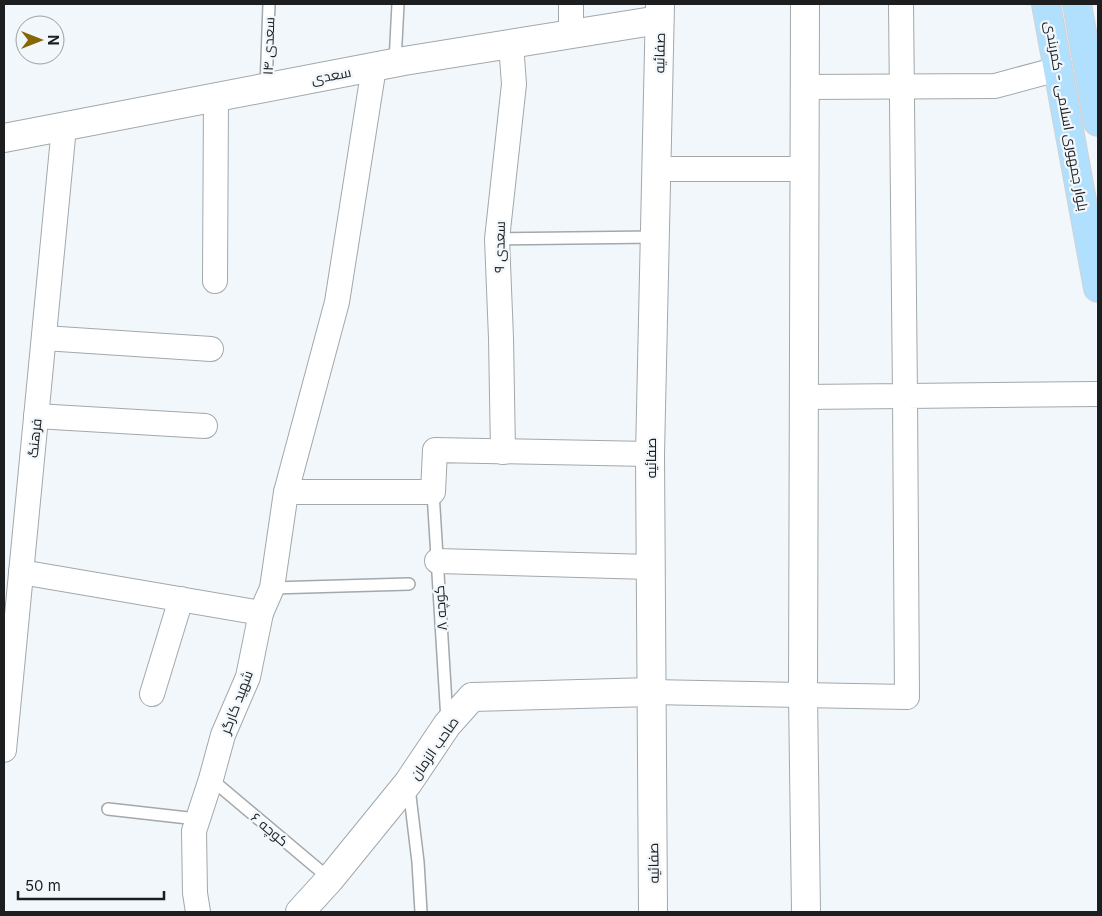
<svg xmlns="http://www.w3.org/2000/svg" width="1102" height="916" font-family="Inter,Cairo,sans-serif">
<rect width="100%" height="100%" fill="#f1f7fb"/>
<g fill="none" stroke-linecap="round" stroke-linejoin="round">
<!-- service casing -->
<g stroke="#a2a8ab" stroke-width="14">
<g id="service">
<path d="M395,62L398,4"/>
<path d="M266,88L269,4"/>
<path d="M497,239L655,237"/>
<path d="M433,492L447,720"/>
<path d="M272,588L409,584"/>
<path d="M211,779L330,879"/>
<path d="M409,788L418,862L421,912"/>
<path d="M108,809L197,819"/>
</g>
</g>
<!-- minor casing -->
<g stroke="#a2a8ab" stroke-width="26">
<g id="minor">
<path d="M571,34V4"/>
<path d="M804,87L995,86L1058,69"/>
<path d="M656,169H804"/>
<path d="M215,281L216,97"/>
<path d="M44,338L211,349"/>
<path d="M803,397L905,396L901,4"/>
<path d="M36,416L205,426"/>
<path d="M503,452L501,338L497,239L514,84L511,44"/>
<path d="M286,492L337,302L374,67"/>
<path d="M437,561L650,567"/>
<path d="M21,572L261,613L248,677L223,735L211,779L194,831L195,893L198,912"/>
<path d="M261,613L272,588L286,492H433L435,450L650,454"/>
<path d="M651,692L907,697L905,396L1098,394"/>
<path d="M152,694L181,599"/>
<path d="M4,750L64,127"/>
</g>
</g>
<!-- tertiary casing -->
<g stroke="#a2a8ab" stroke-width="30">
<g id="tertiary">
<path d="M805,4L803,694L806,912"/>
<path d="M4,138L404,61L659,20"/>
<path d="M300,912L330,879L408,783L447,725L472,697L651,692"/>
<path d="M653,912L650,454L660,4"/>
</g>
</g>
<!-- primary casing -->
<g stroke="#d2d2d2" stroke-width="30">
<g id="primary">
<path d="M1046,4L1098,288"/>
<path d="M1077,4L1098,122"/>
</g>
</g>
<!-- service -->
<use href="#service" stroke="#fff" stroke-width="11"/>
<!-- minor -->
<use href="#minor" stroke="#fff" stroke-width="24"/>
<!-- tertiary -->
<use href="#tertiary" stroke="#fff" stroke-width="28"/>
<!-- primary -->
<use href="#primary" stroke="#b0e0fe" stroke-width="28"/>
</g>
<g text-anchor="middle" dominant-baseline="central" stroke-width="4.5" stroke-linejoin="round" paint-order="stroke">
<!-- street labels -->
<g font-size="14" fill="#1c1e1f" stroke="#f1f7fb">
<text transform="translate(268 46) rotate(-88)">سعدی ۱۴</text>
<text transform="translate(659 53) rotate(-89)">صفائیه</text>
<text transform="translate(331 75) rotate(-11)">سعدی</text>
<text transform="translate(1067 116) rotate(80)">بلوار جمهوری اسلامی - کمربندی</text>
<text transform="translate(499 247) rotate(-89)">سعدی ۹</text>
<text transform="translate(34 438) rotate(-84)">فرهنگ</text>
<text transform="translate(650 458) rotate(-90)">صفائیه</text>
<text transform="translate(440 608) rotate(-94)">کوچه ۸</text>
<text transform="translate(236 702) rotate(-69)">شهید کارگر</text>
<text transform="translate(434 748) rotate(-55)">صاحب الزمان</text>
<text transform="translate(270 829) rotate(40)">کوچه ۶</text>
<text transform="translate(653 863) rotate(-91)">صفائیه</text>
</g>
</g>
<!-- border -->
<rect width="1102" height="916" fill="none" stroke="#1c1e1f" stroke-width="10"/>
<!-- north arrow -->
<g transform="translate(40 40) rotate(90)"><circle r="24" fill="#f1f7fb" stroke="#9ca0a3"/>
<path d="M0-4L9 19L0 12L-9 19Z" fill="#876703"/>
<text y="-8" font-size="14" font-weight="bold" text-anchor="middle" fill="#1c1e1f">N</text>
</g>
<!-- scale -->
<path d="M18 891v8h146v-8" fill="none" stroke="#1c1e1f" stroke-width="2.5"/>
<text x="25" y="891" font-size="15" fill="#1c1e1f" stroke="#f1f7fb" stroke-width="4" paint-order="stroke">50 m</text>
</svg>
